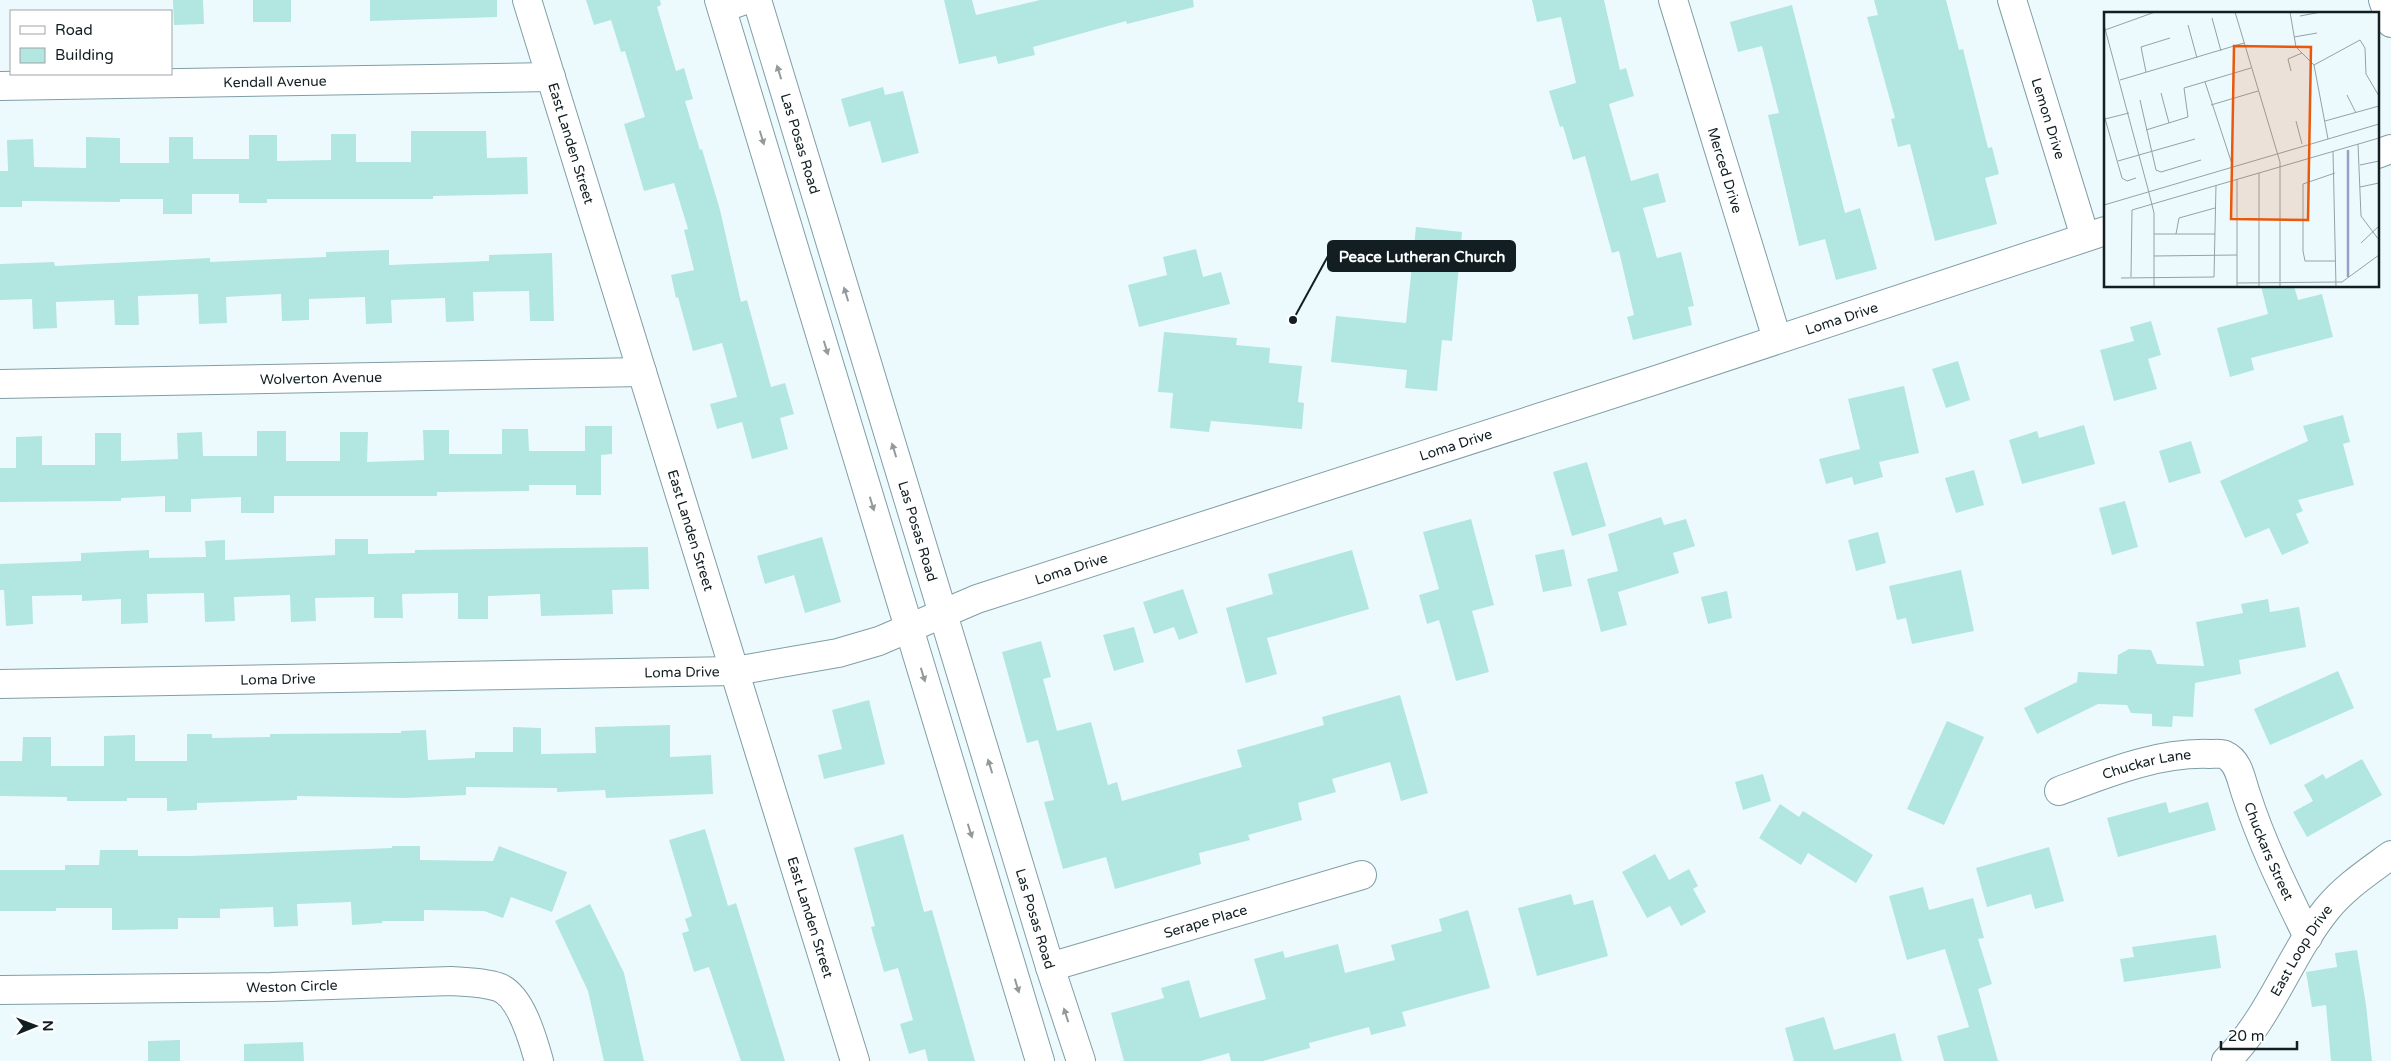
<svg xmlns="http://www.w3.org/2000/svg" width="2391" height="1061" font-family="'Varela Round',sans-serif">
<rect width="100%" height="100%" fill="#edfafd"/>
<!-- building -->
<g fill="#b2e6e0">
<path d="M173,0H203L204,24L174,25Z"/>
<rect x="253" y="0" width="38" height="22"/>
<path d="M370,0H497V17L370,21Z"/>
<path d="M586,0H660L661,5L657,7L676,71L684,68L693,99L685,101L700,150L702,149L720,210L741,302L747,300L771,387L785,383L794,414L780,418L788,449L752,459L742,422L717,429L710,404L737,397L722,343L693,351L678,297L676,298L671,275L694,270L684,230L688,229L674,183L644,191L624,124L645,117L625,51L621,52L611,20L594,25Z"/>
<path d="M944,0H972L976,15L1040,0H1193L1194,7L1127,24L1126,21L1033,47L1035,55L998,64L996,56L959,64Z"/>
<path d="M1532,0H1604L1620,70L1626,68L1634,96L1609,104L1631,181L1658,173L1666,202L1643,208L1657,258L1681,252L1694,306L1688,307L1692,325L1633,340L1627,317L1634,315L1619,251L1612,253L1585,156L1573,160L1563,126L1560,127L1549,91L1576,83L1561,17L1537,22Z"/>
<path d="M1874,0H1946L1959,50L1963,49L1988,148L1992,147L1999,174L1985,178L1997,224L1935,241L1910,144L1898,147L1891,119L1895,118L1867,17L1878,15Z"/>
<path d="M1792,5L1845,213L1860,208L1877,269L1836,280L1825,239L1799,246L1768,115L1779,113L1762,46L1738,52L1730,22Z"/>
<path d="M883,87L885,95L903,91L919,153L882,163L870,121L849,127L841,99Z"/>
<path d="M411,131H486L487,158L527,157L528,194L433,196V199H267V203H239V194H192V214H163V199H120V202L22,201V207H0V171H8L7,140L33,139L34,167L86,168V137L120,138V163H169V137H193V159H249V135H277V161L331,160V134H356V162H411Z"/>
<path d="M1416,227L1462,232L1452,341L1442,340L1437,391L1405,388L1407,370L1331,362L1336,316L1406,323Z"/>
<path d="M1196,249L1203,277L1221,272L1230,304L1139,327L1128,285L1167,275L1163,257Z"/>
<path d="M389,250V265L489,261V255L552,253L554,321H530L529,291L473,292L474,321L446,322L445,298L391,300L392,323L366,324L365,297L309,299V320L282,321L281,294L226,297L227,323L199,324L198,294L138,296L139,325H115L114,300L56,302L57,328L33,329L32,299L0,300V264L54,262L55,266L210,258V262L326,257V252Z"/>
<path d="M2261,286H2294L2298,300L2322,294L2333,337L2251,358L2254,370L2230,377L2217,328L2268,314Z"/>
<path d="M2151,321L2161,355L2148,359L2157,389L2114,401L2100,350L2134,341L2130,327Z"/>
<path d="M1164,332L1237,338L1236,345L1270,348L1269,363L1302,366L1298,402L1304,403L1302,429L1211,421L1209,432L1170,428L1173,393L1158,392Z"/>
<path d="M1958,361L1970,400L1946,408L1932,369Z"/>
<path d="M1904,386L1919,453L1879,462L1883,477L1854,485L1852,477L1826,484L1819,459L1860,449L1848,399Z"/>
<path d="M2343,415L2350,442L2343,444L2354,485L2298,500L2303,511L2296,514L2309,543L2282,555L2269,528L2245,538L2220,481L2308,441L2303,426Z"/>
<path d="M2084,425L2095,464L2022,484L2009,440L2037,431L2039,438Z"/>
<path d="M585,426H612V454L601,455V495H576V485H529V491L437,492V496H274V513H241V497L191,499V512H165V496L121,498V501L0,502V468H16V437L42,436V465H95V433H121V461L178,459L177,433L202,432L203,456H257V431H286V461H340V432H368L367,462L424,460L423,430H449V454H502V429H528L529,451H585Z"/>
<path d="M2191,441L2201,473L2169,483L2159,451Z"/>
<path d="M1587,462L1606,526L1572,536L1553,472Z"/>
<path d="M1974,470L1984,505L1956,513L1945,478Z"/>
<path d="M2125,501L2138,547L2112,555L2099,508Z"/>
<path d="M1661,517L1664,525L1686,519L1695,546L1673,553L1679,573L1618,592L1627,625L1601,632L1587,579L1618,571L1608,534Z"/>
<path d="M1471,519L1494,605L1472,611L1489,672L1456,681L1439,620L1427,624L1419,595L1439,589L1423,532Z"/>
<path d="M1878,532L1886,563L1856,571L1848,540Z"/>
<path d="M822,537L841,602L805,613L794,575L765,584L757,556Z"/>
<path d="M335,539H368V554L415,553V550L648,547L649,589L612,590L613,614L541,616L540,594L488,596V619H458V593L402,594L403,618H374V597L315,598L316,621L291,622L290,595L234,597L235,621L205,622L204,593L147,594L148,623L121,624V599L82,601V595L32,596L33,624L6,626L4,590H0V564L81,561V553L149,550V558L206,557L205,541L225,540V560L335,555Z"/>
<path d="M1564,549L1572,586L1543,592L1535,555Z"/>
<path d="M1352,550L1369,609L1267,638L1277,674L1246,683L1226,608L1273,594L1268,574Z"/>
<path d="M1961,570L1974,631L1912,644L1906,618L1897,620L1889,586Z"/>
<path d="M1183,589L1198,633L1179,640L1174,627L1154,634L1143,602Z"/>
<path d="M1727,591L1732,618L1708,624L1701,597Z"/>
<path d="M2268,599L2270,612L2299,607L2306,647L2239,660L2241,674L2195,683L2193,717L2173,716L2172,727L2152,726V714L2131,713L2127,705L2098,704L2037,734L2024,708L2077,682L2078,672L2117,674L2118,655L2129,649L2151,650L2157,664L2204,666L2196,622L2243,613L2241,604Z"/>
<path d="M1134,627L1144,662L1114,671L1103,635Z"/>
<path d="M1041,641L1051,677L1043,679L1057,731L1091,722L1108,785L1117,782L1122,801L1242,767L1237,750L1324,725L1322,717L1400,695L1428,793L1401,801L1390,762L1332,779L1336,792L1298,803L1302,820L1248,835L1250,840L1199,853L1201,864L1115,889L1106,857L1063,869L1044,802L1054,800L1038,740L1027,743L1002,652Z"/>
<path d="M2338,671L2354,708L2270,745L2254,709Z"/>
<path d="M869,700L885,764L824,779L818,755L842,749L832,710Z"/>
<path d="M1947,721L1984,737L1944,825L1907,809Z"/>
<path d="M670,725V757L711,755L713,794L606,798L605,790L557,792V788L466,787V795L404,798L297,796V800L197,803V810L167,811V798H127V801H67V797L0,796V761H22L23,737H51V766H104V736L135,735V761H187V734H212V738L270,737V734L401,733V731L426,730L428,760L475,758V752H513V727L541,728V754L596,753L595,727Z"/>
<path d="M2362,759L2382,795L2307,837L2293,812L2313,801L2304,785L2323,774L2326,779Z"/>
<path d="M1763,774L1771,801L1743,810L1735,782Z"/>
<path d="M2166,802L2169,813L2208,802L2216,830L2118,857L2107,818Z"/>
<path d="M1780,804L1799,817L1803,811L1873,855L1856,883L1808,853L1801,865L1759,838Z"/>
<path d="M705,829L728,906L736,903L785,1061H741L709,967L694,972L682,933L689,931L685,919L692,916L669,840Z"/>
<path d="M903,834L924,912L932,910L975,1061H928L925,1049L909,1054L900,1024L913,1020L898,968L884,972L871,927L875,926L854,848Z"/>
<path d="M392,846H420V860L493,861L499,846L567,872L552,912L511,897L503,918L484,911L424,910V921H382V923L352,925L351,902L297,904L298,926L274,927L273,907L220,909V918H178V929L112,930V908H56V911H0V870H65V865H99L100,850H138V856H190L392,848Z"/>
<path d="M2049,847L2064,901L2035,909L2031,894L1987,907L1976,868Z"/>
<path d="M1655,854L1669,880L1689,869L1698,886L1693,889L1706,912L1681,926L1670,906L1647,918L1622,872Z"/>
<path d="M1923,887L1929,910L1973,898L1984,938L1978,939L1992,984L1978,989L1998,1061H1944L1937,1036L1969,1027L1945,949L1907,960L1889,896Z"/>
<path d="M1571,894L1574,905L1593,900L1608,956L1537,976L1518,908Z"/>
<path d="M590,904L624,973L644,1061H604L588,991L555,921Z"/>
<path d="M1468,910L1490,988L1402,1012L1406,1026L1371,1035L1369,1027L1309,1043L1310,1048L1263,1061H1231L1229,1053L1201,1061H1124L1111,1013L1164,998L1161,988L1189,980L1200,1018L1266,999L1254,959L1283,951L1285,958L1338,944L1345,973L1395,960L1391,945L1442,931L1439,919Z"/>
<path d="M2216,935L2221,968L2124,982L2120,959L2134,957L2132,947Z"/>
<path d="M2357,950L2366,1005L2372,1061H2331L2326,1005L2312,1007L2306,972L2337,967L2335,953Z"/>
<path d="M1824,1017L1834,1050L1895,1033L1902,1061H1794L1785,1028Z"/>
<path d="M180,1040V1061H148V1041Z"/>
<path d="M303,1042L304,1061H244V1044Z"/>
</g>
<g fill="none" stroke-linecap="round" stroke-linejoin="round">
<!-- minor casing -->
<g stroke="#809ea6" stroke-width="30">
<g id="minor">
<path id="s1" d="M527,0L855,1061"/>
<path id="s2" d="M1673,0L1777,339"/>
<path id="s3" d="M2012,0L2085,237"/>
<path d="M2383,0L2391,23"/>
<path d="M722,8L745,0"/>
<path id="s4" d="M0,86L551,77"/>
<path d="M2377,154L2391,149"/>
<path id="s5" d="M0,384L642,372"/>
<path id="s6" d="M0,684L735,671L838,653L879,641L977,599L1659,379L2105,231"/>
<path id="s7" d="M2059,791C2107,773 2158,752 2210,754C2214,754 2221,753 2225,755C2239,761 2241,780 2246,794C2262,844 2285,890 2308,937"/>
<path id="s8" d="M1050,967L1362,875"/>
<path id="s9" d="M0,990L271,987L451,981C467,982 483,982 498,987C521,995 533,1040 539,1061"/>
<path id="s10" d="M2226,1061C2270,1018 2289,956 2327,909C2345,887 2368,872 2391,855"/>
</g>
</g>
<!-- secondary casing -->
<g stroke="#809ea6" stroke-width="30">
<g id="secondary">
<path d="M719,0L1040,1061"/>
<path id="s11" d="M757,0L1050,967L1081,1061"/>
</g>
</g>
<!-- minor -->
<use href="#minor" stroke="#fff" stroke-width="28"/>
<!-- secondary -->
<use href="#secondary" stroke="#fff" stroke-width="28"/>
</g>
<!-- one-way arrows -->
<defs><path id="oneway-solid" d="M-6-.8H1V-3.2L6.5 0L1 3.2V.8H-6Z" transform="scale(1.25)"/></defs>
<g fill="#949a9b">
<use href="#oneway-solid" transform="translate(779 72) rotate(-107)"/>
<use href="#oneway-solid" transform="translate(762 138) rotate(73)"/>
<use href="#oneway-solid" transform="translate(846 294) rotate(-107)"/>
<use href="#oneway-solid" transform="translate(826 348) rotate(73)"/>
<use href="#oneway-solid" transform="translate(894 450) rotate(-107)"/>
<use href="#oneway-solid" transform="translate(872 504) rotate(73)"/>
<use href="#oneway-solid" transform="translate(923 675) rotate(73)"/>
<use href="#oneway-solid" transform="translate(990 766) rotate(-107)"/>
<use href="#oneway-solid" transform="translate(970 831) rotate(73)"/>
<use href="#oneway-solid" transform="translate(1017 986) rotate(73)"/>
<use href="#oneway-solid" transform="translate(1066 1015) rotate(-108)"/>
</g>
<g text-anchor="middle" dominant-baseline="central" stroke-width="4" stroke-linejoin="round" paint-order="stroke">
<!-- street labels -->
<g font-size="14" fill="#121e21" stroke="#fff">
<text stroke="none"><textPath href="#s4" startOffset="275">Kendall Avenue</textPath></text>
<text stroke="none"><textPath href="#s3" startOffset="124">Lemon Drive</textPath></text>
<text stroke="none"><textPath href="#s11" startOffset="150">Las Posas Road</textPath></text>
<text stroke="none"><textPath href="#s1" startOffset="150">East Landen Street</textPath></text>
<text stroke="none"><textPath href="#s2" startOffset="178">Merced Drive</textPath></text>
<text stroke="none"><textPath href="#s6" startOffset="1898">Loma Drive</textPath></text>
<text stroke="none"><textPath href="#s5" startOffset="321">Wolverton Avenue</textPath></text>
<text stroke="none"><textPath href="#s6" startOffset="1492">Loma Drive</textPath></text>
<text stroke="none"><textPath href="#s1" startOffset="555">East Landen Street</textPath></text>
<text stroke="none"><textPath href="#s11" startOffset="555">Las Posas Road</textPath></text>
<text stroke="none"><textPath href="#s6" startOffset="1088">Loma Drive</textPath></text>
<text stroke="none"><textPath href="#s6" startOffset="682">Loma Drive</textPath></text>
<text stroke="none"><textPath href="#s6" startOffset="278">Loma Drive</textPath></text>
<text stroke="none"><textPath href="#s7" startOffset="92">Chuckar Lane</textPath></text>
<text stroke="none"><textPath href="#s7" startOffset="279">Chuckars Street</textPath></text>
<text stroke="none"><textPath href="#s1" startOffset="960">East Landen Street</textPath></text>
<text stroke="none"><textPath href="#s11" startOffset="960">Las Posas Road</textPath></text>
<text stroke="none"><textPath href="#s8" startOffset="162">Serape Place</textPath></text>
<text stroke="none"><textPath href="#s10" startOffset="134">East Loop Drive</textPath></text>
<text stroke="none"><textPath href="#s9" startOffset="292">Weston Circle</textPath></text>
</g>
</g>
<!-- overview -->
<g transform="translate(2104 12)">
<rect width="275" height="275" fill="#edfafd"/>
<path fill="none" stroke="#979fc3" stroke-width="2.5" d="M244,265V138"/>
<path fill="none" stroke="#95a2a5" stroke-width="1" d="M131,0L176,150V275M186,0L192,35L210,53L224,127M196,4L217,0M108,6L117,39M0,13L44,177M84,13L93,46M1,18L51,0M190,25L213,21M210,53L256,28L261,36L262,62L275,84M187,59L184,47L198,41M42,60L37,35L66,26M16,68L140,31M101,70L129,155M57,81L65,111M243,83L252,101M36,88L52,158L57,160L97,148M107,93L154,79M0,103L18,166L23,169L32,166M1,107L25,101M192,109L198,132M221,109L275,94M42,118L84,105L80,76L147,56M254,132L257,204L275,228M229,139L232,275M14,149L91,127M256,153L275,149M155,161V275M231,161L199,172V239L201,249H231M256,175L275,171M44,177L50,201V275M0,193L275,112M50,222H111M72,222L75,206L111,196M257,231L275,214M50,244L133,243M27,265L28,198L275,126M17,266L110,265L112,173M133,271L238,270L275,243M133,275V167"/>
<path fill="#e8590c" fill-opacity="0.15" stroke="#e8590c" stroke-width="2.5" d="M130,34L207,35L204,208L127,207Z"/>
<rect width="275" height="275" fill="none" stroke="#121e21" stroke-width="2.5"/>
</g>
<!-- callouts -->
<path fill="none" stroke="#121e21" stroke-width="2" d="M1293 320L1328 256"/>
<circle fill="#121e21" stroke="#fff" stroke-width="2" cx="1293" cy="320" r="5"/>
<rect fill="#121e21" stroke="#121e21" stroke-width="2" x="1328" y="241" width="187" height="30" rx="5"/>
<g font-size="15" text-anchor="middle" font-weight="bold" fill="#fff">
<text x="1422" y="262">Peace Lutheran Church</text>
</g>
<!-- legend -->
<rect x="10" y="10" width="162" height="65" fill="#ffffff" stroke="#a0a5a6"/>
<rect x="20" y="26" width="25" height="8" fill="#ffffff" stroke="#a0a5a6"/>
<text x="55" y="35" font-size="15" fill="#121e21">Road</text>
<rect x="20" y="48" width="25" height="15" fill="#b2e6e0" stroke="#a0a5a6"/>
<text x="55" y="60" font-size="15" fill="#121e21">Building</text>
<!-- north arrow -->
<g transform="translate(35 1026) rotate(89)" stroke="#ffffff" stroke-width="4" paint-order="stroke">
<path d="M0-4L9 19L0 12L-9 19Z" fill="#121e21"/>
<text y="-8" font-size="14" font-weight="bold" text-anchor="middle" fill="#121e21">N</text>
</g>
<!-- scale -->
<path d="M2221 1041v8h76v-8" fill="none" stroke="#121e21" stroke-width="2.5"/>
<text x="2228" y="1041" font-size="15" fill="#121e21" stroke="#ffffff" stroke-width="4" paint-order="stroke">20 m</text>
</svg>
